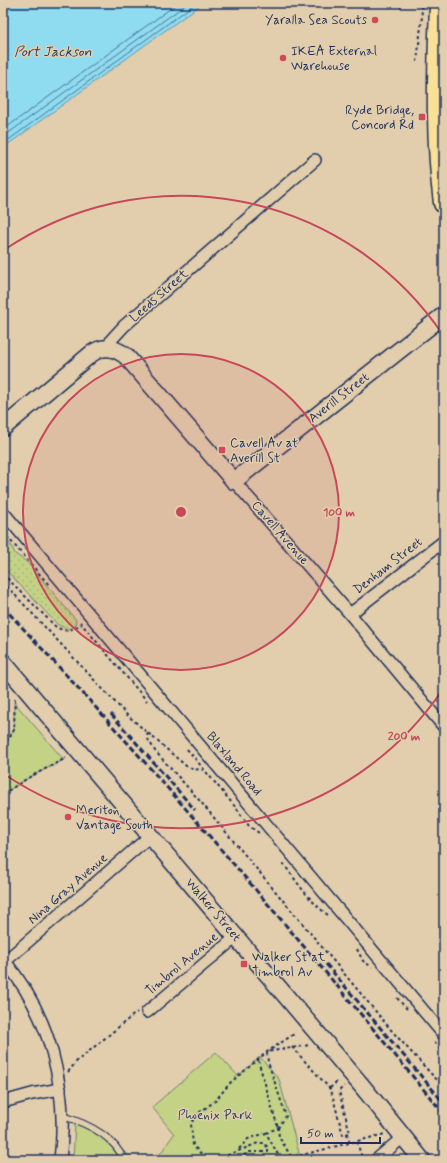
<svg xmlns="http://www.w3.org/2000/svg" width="447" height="1163" font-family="Mynerve,sans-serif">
<defs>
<pattern id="grass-dots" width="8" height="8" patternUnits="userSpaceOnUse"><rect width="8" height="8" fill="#c4d286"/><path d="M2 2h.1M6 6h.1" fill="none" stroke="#a8b576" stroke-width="1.8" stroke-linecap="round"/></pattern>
</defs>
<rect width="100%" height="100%" fill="#e2ceac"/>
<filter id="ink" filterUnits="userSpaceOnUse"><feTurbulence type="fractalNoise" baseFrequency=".025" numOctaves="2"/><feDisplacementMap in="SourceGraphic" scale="8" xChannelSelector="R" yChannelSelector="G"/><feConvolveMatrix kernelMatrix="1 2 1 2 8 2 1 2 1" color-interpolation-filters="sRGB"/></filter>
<g filter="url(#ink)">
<!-- grass -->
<path fill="url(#grass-dots)" stroke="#708072" d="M3,536L11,545L15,554L27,562L76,620L75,626L68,629L58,625L3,567Z"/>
<!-- park -->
<g fill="#c4d286" stroke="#708072">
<path d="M14,702L64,760L28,778L3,794V747L14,730Z"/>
<path d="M216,1052L238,1076L260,1057L279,1079L299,1153L289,1160H156L174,1134L152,1107Z"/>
<path d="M78,1120L133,1158L137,1160H73L75,1123Z"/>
</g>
<!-- water -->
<path fill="#8fdbef" stroke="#6196b5" d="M3,3H203L3,148Z"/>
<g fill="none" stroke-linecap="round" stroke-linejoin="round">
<!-- shore -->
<g stroke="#497498" stroke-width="1">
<path d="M3,130L178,3"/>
<path d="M3,137L188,3"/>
<path d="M3,144L196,3"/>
</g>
<!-- lane casing -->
<g stroke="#1b2f5e" stroke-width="8">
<path id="lane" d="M62,1116C87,1123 113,1135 124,1160"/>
</g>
<!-- street casing -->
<g stroke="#1b2f5e" stroke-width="14">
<g id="street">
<path d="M108,348L112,339L124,326L315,160"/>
<path d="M234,481L350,614L444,727"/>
<path d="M3,512L444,1035"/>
<path d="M350,614L444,541"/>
<path d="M3,959C50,1014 69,1089 60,1160"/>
<path d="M3,963L150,836"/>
<path d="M147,1012L236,937"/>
<path d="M3,1102L32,1094L60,1089"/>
<path d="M376,1160L403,1137"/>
</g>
</g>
<!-- secondary casing -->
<g stroke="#1b2f5e" stroke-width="19">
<g id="secondary">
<path d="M3,428L91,354C103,345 114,347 126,356L234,481L444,315"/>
<path d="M3,662L362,1086L422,1160"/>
</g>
</g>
<!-- highway casing -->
<g stroke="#1b2f5e" stroke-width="23">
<path id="highway" d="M440,3C438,70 435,136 444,203"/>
</g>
<!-- path -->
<g stroke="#1b2f5e" stroke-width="2" stroke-dasharray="3 3" stroke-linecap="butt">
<path d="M396,3L401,8"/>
<path d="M417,62L422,17L421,3"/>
<path d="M3,532L50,586"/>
<path d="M3,574L57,628L68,631L82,624"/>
<path d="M3,582L126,714L186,766L194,769L204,770"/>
<path d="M80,622L147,701"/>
<path d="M147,733L148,739L155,751L200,801L392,1031L434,1077L444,1085"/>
<path d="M3,747L14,730L15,698"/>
<path d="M187,749L237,809L249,826L259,833"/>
<path d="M3,794L28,778L66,758"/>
<path d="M283,863C297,882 309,901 328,915"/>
<path d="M357,949L363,961L372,967"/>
<path d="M397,998L407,1009"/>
<path d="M435,1042L444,1056"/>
<path d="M292,1047L331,1090L343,1135L350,1133L339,1091L344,1086"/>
<path d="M258,1060L278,1128"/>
<path d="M68,1072L77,1061L137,1012"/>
<path d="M330,1088L339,1080"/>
<path d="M278,1128L286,1116L268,1062L267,1052L309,1045"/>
<path d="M266,1133L278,1128L279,1137L292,1158"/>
<path d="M347,1133L350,1144"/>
<path d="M357,1142L361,1155L365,1160"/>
<path d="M239,1149L248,1139L266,1133L281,1160"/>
<path d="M205,1159L193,1145L191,1124L196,1115L215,1101L231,1082L267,1052L294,1034"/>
<path d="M216,1160L258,1143H265L268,1149V1152H250L234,1160"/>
<path d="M243,1160L249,1158L270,1160"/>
<path d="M282,1160L385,1134"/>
</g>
<!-- lane -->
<use href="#lane" stroke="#e2ceac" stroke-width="5.5"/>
<!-- street -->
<use href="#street" stroke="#e2ceac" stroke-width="11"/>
<!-- secondary -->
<use href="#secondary" stroke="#e2ceac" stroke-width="16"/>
<!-- highway -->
<use href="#highway" stroke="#fadf96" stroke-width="20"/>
<!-- rail -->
<g stroke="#1b2f5e" stroke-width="3" stroke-dasharray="6 3" stroke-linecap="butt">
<path d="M3,607C157,770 301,942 444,1114"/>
<path d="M111,714L195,810"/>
<path d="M326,964L444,1103"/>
</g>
</g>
</g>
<!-- distance rings -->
<circle cx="181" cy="512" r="158" fill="#c8485b" fill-opacity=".12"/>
<g fill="none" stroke="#c8485b" stroke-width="2">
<circle cx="181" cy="512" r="158"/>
<path d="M443 689A316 316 0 0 1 4 774M4 250A316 316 0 0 1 443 335"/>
</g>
<!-- markers -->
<g fill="#d1495b" stroke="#e2ceac" stroke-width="1.5">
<circle cx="375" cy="20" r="4"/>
<circle cx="283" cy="58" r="4"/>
<rect x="418" y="113" width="8" height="8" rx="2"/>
<rect x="218" y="446" width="8" height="8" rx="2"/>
<circle cx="68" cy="817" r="4"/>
<rect x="240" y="960" width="8" height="8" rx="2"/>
</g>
<g text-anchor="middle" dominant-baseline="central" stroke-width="3" stroke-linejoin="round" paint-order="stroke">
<!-- poi labels -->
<g font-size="13" fill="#1b2f5e" stroke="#e2ceac" text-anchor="start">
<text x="367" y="20" text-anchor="end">Yaralla Sea Scouts</text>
<text x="291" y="51">IKEA External<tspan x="291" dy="15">Warehouse</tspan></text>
<text x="414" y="110" text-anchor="end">Ryde Bridge,<tspan x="414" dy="15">Concord Rd</tspan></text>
<text x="230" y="443">Cavell Av at<tspan x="230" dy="15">Averill St</tspan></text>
<text x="76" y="810">Meriton<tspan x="76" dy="15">Vantage South</tspan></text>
<text x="252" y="957">Walker St at<tspan x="252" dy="15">Timbrol Av</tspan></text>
</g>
<!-- street labels -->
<g font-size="13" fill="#1b2f5e" stroke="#e2ceac">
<text transform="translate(159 296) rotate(-41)">Leeds Street</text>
<text transform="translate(339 398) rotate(-38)">Averill Street</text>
<text transform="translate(280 533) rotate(49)">Cavell Avenue</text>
<text transform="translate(388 566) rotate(-38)">Denham Street</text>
<text transform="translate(234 764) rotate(50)">Blaxland Road</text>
<text transform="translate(68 889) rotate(-41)">Nina Gray Avenue</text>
<text transform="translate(213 910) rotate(50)">Walker Street</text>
<text transform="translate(182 964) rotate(-40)">Timbrol Avenue</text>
</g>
<!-- park labels -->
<g font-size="13" fill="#2c3f62" stroke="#e2ceac">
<text x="215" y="1115">Phoenix Park</text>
</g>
<!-- water labels -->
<g font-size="14" font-style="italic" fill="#27406c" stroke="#e2ceac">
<text x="53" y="52">Port Jackson</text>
</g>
</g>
<circle cx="181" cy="512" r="6" fill="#c8485b" stroke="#e2ceac" stroke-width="2"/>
<g font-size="12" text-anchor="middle" font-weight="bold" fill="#c8485b" stroke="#e2ceac" stroke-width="3" stroke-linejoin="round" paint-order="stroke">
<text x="339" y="516">100 m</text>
<text x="404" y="740">200 m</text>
</g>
<!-- margin -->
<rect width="447" height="1163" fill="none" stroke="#e2ceac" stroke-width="16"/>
<rect x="8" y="8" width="431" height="1147" fill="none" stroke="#1b2f5e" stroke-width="1.5" filter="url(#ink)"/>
<!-- scale -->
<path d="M301 1137v6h79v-6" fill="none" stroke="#1b2f5e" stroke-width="2"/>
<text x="307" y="1137" font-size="12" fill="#1b2f5e" stroke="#e2ceac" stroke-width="3" paint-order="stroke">50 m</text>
</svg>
